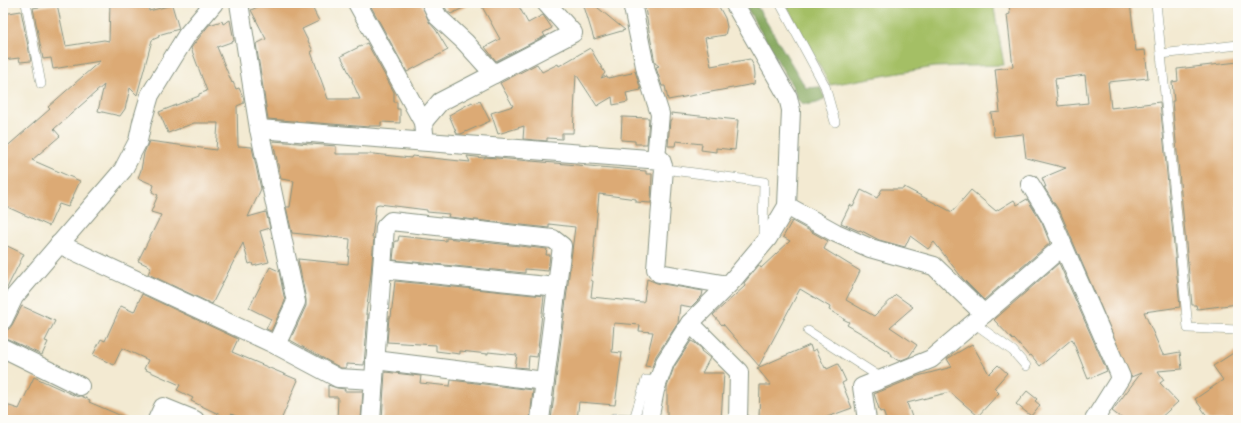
<svg xmlns="http://www.w3.org/2000/svg" width="1241" height="423" font-family="'Gentium Book Plus',serif">
<rect width="100%" height="100%" fill="#fdfcf7"/>
<filter id="ink" filterUnits="userSpaceOnUse"><feTurbulence type="fractalNoise" baseFrequency=".025" numOctaves="2"/><feDisplacementMap in="SourceGraphic" scale="8" xChannelSelector="R" yChannelSelector="G"/><feConvolveMatrix kernelMatrix="1 2 1 2 8 2 1 2 1" color-interpolation-filters="sRGB"/></filter>
<filter id="wash" filterUnits="userSpaceOnUse"><feTurbulence type="fractalNoise" baseFrequency=".012" numOctaves="4" result="noise"/><feDisplacementMap in="SourceGraphic" scale="16" xChannelSelector="R" yChannelSelector="G"/><feGaussianBlur stdDeviation="0.9" result="paint"/><feColorMatrix in="noise" values="0 0 0 0 0 0 0 0 0 0 0 0 0 0 0 0 0 1.4 0 .05"/><feComposite in="paint" operator="in"/></filter>
<g filter="url(#wash)">
<rect width="100%" height="100%" fill="#f3ead2"/>
<!-- green -->
<path fill="#a4bf65" stroke="#627e4c" d="M785,3H993L1004,65L934,67L830,85Z"/>
<!-- forest -->
<path fill="#83a65a" stroke="#517247" d="M744,3H755L806,88L820,87L825,98C821,104 804,107 799,101C796,98 795,92 794,89Z"/>
<g id="blocks">
<!-- building -->
<g fill="#dcaa75" fill-rule="evenodd">
<path d="M110,3H148L149,11L172,5L179,29L158,35L159,37L152,40L137,95L130,88L125,109L120,116L98,111L104,85L54,129L60,136L32,160L80,181L68,207L59,204L49,226L3,205V150L50,109L48,107L100,61L53,69L51,58L43,59L33,8L57,4L66,46L104,40L109,41Z"/>
<path d="M266,3H310L319,21L302,29L313,51L311,52L328,99H360L352,81H353L341,56L367,43L394,92V102H397V109H400V123L381,122V126H369V127L268,119L256,44L266,39L251,10Z"/>
<path d="M369,3H421L429,22L436,30L448,50L407,72Z"/>
<path d="M443,3H473L451,14L447,11Z"/>
<path d="M480,3H517L528,23L543,15L552,28L543,33L545,36L496,61L485,47L500,39Z"/>
<path d="M583,3H592L625,30L594,39Z"/>
<path d="M644,3H717L725,18L727,27L725,35L705,38L711,66L750,59L754,66L755,75L754,84L668,100L665,86H662L656,68V67L659,66L655,63Z"/>
<path d="M1009,3H1130L1136,51L1145,50L1148,78L1108,82L1111,108L1160,102L1180,307L1144,312L1163,355L1180,352L1182,369L1158,371L1164,380L1160,383L1178,402L1158,420H1124L1112,411L1141,373L1131,377L1061,214L1044,187H1046L1042,178L1066,168L1026,158L1023,134L994,137L991,113L1000,112L995,69L1013,67L1007,15L1010,14ZM1085,75L1088,103L1058,106L1055,79Z"/>
<path d="M21,11L31,61L20,62L19,58L3,60V14Z"/>
<path d="M230,20L234,41L217,47L232,83L233,82L236,89L239,88L244,99V103L237,106L238,146L252,147L261,189L248,217L266,212L270,228L260,231L269,262L253,266L252,263L249,264L243,243L212,304L148,274L151,267L138,261L161,215L151,212L158,195L152,192L154,185L138,178L141,170L144,153L149,141L216,150L218,123H194L168,133L159,112L199,96V94L207,91L191,48L209,25L222,21L223,24Z"/>
<path d="M590,48L605,73L601,78L607,76L608,78L632,73L631,72L635,71L641,90L626,93L628,102L613,105L612,97L597,106L576,74L573,133H562V139L547,138V141L523,139L524,126L498,134L491,113L513,106L500,83L537,64L542,72L558,64L559,66Z"/>
<path d="M1238,62V304L1197,309L1196,305H1192L1172,101H1174L1172,82L1178,81L1177,69Z"/>
<path d="M480,101L490,121L461,134H457L449,115L472,102L473,104Z"/>
<path d="M671,113L738,120L735,150L716,148V152L701,150L702,144L676,141L675,146H668L670,120H672Z"/>
<path d="M622,117L649,118L647,144H635V141L621,140Z"/>
<path d="M273,141L336,146V154H374L411,158L412,156L470,162L467,156L485,158V157L646,171V174H652L651,203L636,202V199L599,194L594,248H595L591,281H593L591,297L642,302L644,301L647,279L657,283L703,291L702,296L691,307L680,305L678,323L656,356L652,367L645,366L653,332L639,331L640,325L614,323L612,352L622,353L615,405L579,402L577,420H551L575,227L549,224V228L448,217L449,214L427,212V210L379,204L376,205L372,238H374L371,274L366,314H368L364,365L346,364V368H341L290,340L306,306V300L298,259L348,264L350,240V239L292,233L286,207H290L294,181L281,179Z"/>
<path d="M904,187L952,212L971,190L996,211L1014,200L1017,205L1027,199L1042,223L1050,243L984,300L963,279L934,242L928,249L910,236L905,247L879,240L860,230L859,231L841,223L850,205L853,207L861,190L877,198L882,189H903Z"/>
<path d="M792,221L828,241L824,249L860,271L846,300L874,316L896,295L913,307L890,327L917,345L909,357L899,361L891,356L892,354L875,343L876,342L847,325L849,322L843,319V318L829,310L830,307L800,289L759,366L723,324L722,325L713,315L745,286L744,283L759,265L761,268L790,241L783,237Z"/>
<path d="M399,236L446,241V238L547,249L546,255H550L548,271L525,269V273L393,260L395,241H398Z"/>
<path d="M3,244L24,254L3,296Z"/>
<path d="M1059,263L1107,371L1088,379L1072,339L1040,366L1031,355L1029,356L1014,339L1013,340L994,320Z"/>
<path d="M270,267L279,271L285,301L271,331L266,329L271,319L249,308Z"/>
<path d="M395,281L544,296L537,357L529,356L528,368L515,367L517,355L488,352V354L460,351V354L436,351V345L387,342L389,317H391Z"/>
<path d="M142,294L238,339L232,352L298,380L281,420H245L231,414L229,419L191,401L193,398L177,390L180,385L144,369L148,360L122,348L114,365L93,355L101,339L105,341L121,306L134,312Z"/>
<path d="M22,306L55,321L45,341L48,342L42,355L8,339L3,338V330L9,329L12,325Z"/>
<path d="M691,341L695,343L702,349L701,351L710,358L702,373H724L721,420H667V387L674,367Z"/>
<path d="M972,344L989,374L998,365L1007,373L994,388L999,393L978,416L950,392L907,403L913,420H886L883,411L880,412L874,394L918,376L952,367L947,359Z"/>
<path d="M810,345L812,351L816,349L825,368L826,367L827,369L838,364L846,381L842,383L852,408L819,420H784L783,418L759,417L760,385H771L757,368Z"/>
<path d="M1238,350V420H1210L1195,399L1223,380L1213,366Z"/>
<path d="M385,372L421,376L420,383L450,386L451,380L533,390L530,420H382Z"/>
<path d="M34,377L78,397V396H81L90,400L89,402L131,420H3V404L19,409Z"/>
<path d="M328,385L337,388L345,389L344,391H363L361,420H337L338,397H328Z"/>
<path d="M1027,391L1037,399L1035,401L1040,405L1031,416L1016,404Z"/>
</g>
</g>
</g>
<g filter="url(#ink)">
<use href="#blocks" fill-opacity="0" stroke="#899483" stroke-width="1"/>
<g fill="none" stroke-linecap="round" stroke-linejoin="round">
<!-- lane casing -->
<g stroke="#899483" stroke-width="10">
<g id="lane">
<path d="M26,3L41,84"/>
<path d="M780,3L825,86L835,122"/>
<path d="M1156,3L1188,328L1238,330"/>
<path d="M1161,54L1238,45"/>
<path d="M664,169L764,182L763,233L768,238"/>
<path d="M974,323L1013,351L1026,366"/>
<path d="M808,331L883,379"/>
<path d="M614,418L634,419L646,380L658,381"/>
</g>
</g>
<!-- street casing -->
<g stroke="#899483" stroke-width="20">
<g id="street">
<path d="M239,3L259,129L296,302L276,345"/>
<path d="M357,3L423,122L424,133"/>
<path d="M431,3L438,17L465,42L494,74"/>
<path d="M632,3L646,71L660,114L656,159"/>
<path d="M423,122L440,102L573,33L546,3"/>
<path d="M259,129L661,160L664,169L656,269L659,273L728,285"/>
<path d="M1030,184L1051,218L1121,377L1094,420"/>
<path d="M787,206L836,233L870,248L934,266L984,314L931,359L862,387L867,420"/>
<path d="M59,244L276,345L338,378L374,380"/>
<path d="M382,269L557,287"/>
<path d="M984,314L1063,246"/>
<path d="M3,320L14,297L123,170L138,141L142,122L150,95L187,35L214,3"/>
<path d="M690,323L739,372L738,420"/>
<path d="M3,348L80,386"/>
<path d="M375,360L545,381"/>
<path d="M157,420L163,407L195,420"/>
<path d="M371,420L385,227L391,221L553,239L562,246L540,420"/>
<path d="M649,420L655,390L665,362L690,323L732,281L768,238L787,206L791,110L788,97L734,3"/>
</g>
</g>
<!-- lane -->
<use href="#lane" stroke="#fff" stroke-width="9"/>
<!-- street -->
<use href="#street" stroke="#fff" stroke-width="18"/>
</g>
</g>
<!-- margin -->
<rect width="1241" height="423" fill="none" stroke="#fdfcf7" stroke-width="16"/>
</svg>
